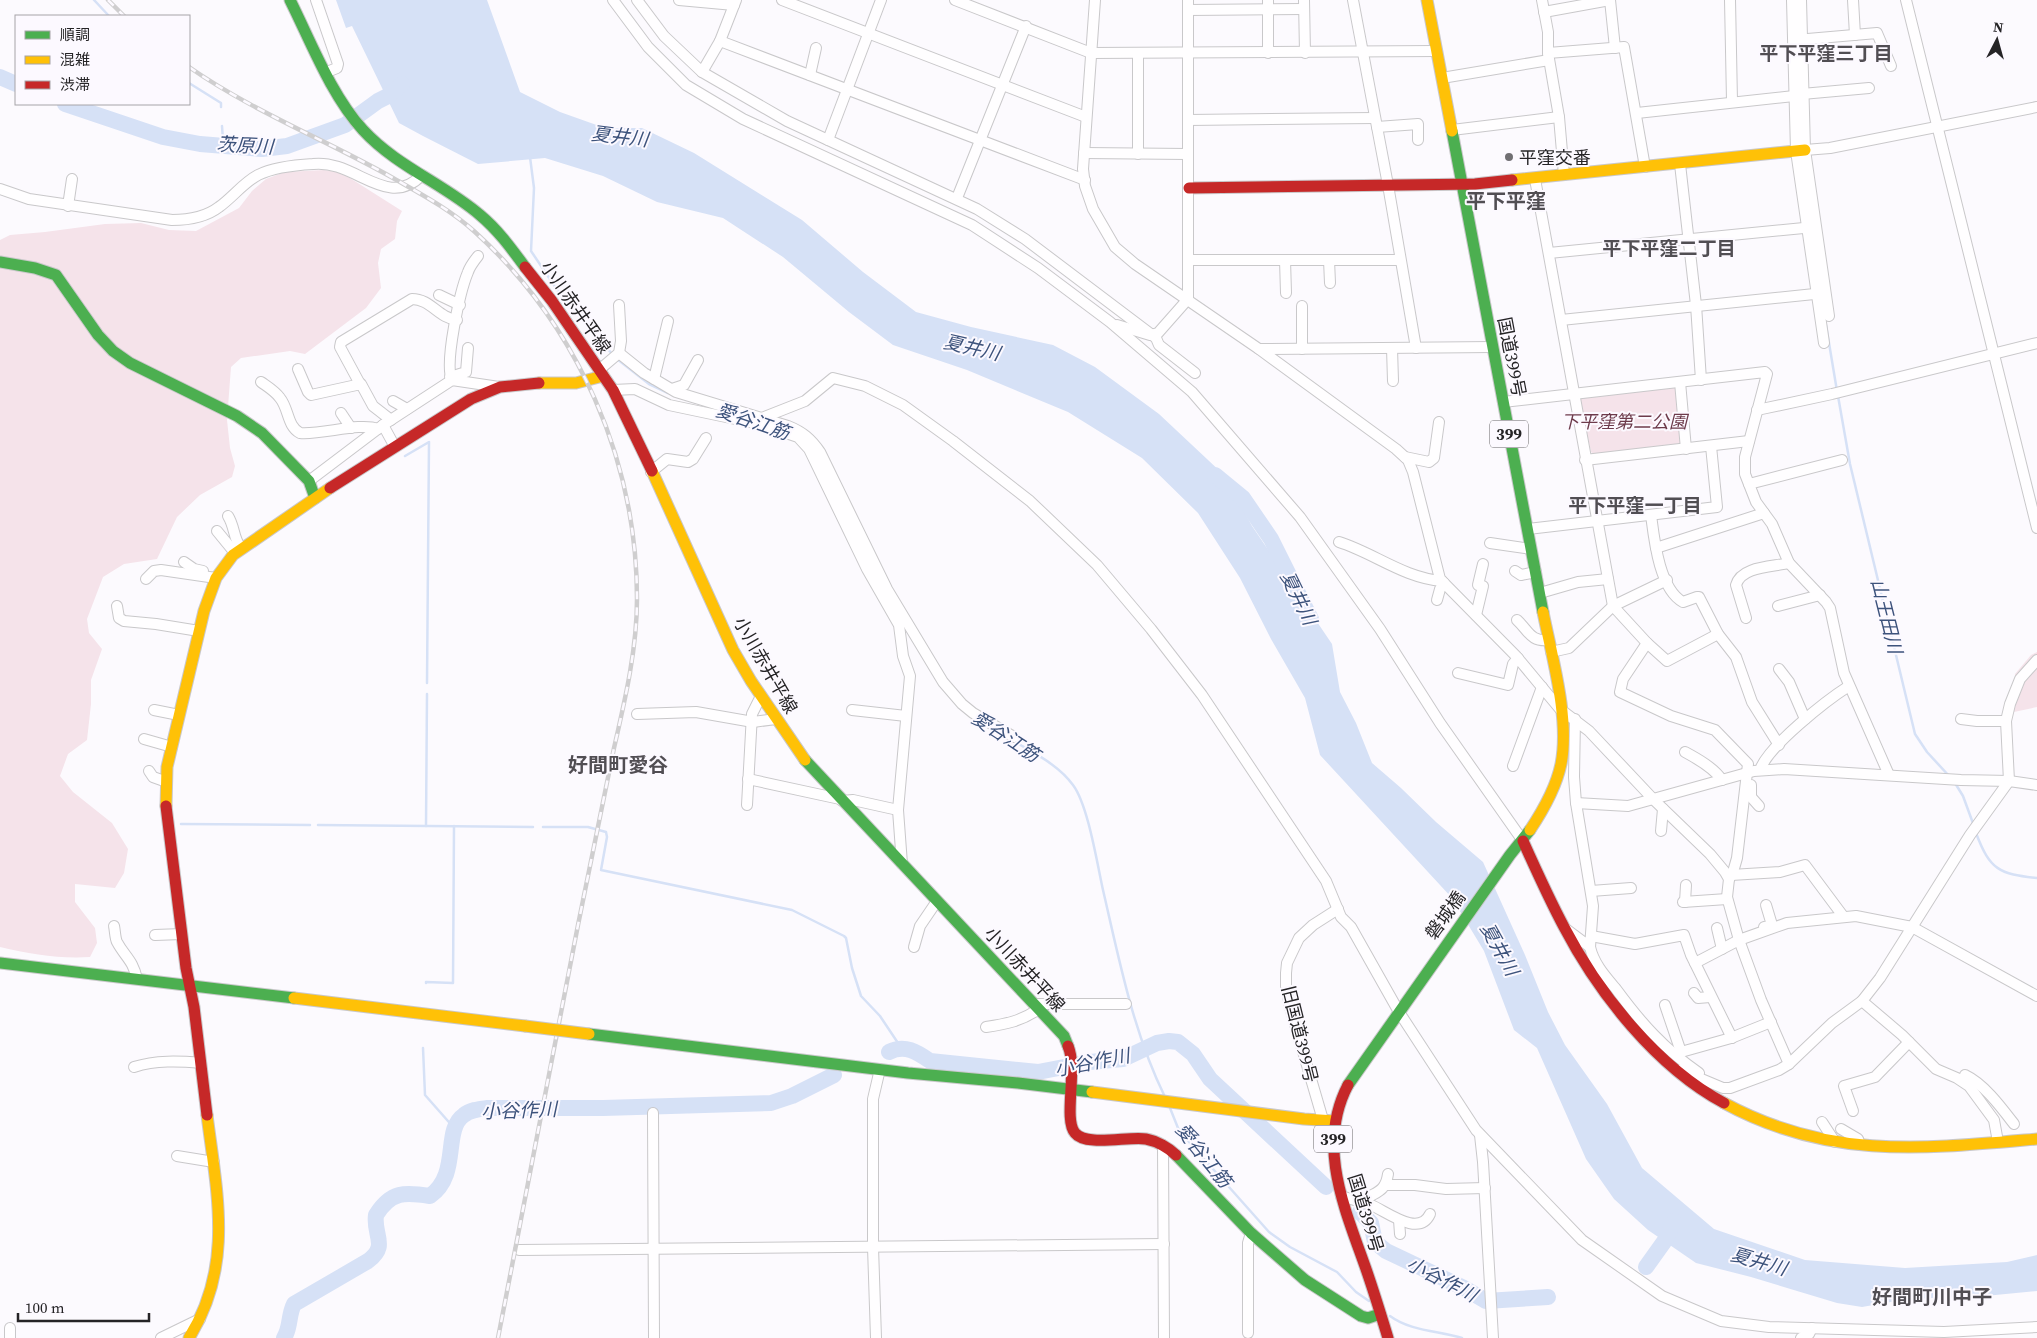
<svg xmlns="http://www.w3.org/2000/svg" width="2037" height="1338" font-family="'Source Serif 4','Noto Sans JP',serif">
<rect width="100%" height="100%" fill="#fcfafe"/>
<!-- green -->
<g fill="#f5e3ea">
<path d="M324,170L342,173L402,211L397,221L395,239L381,249L378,263L381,288L366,308L305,354L290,351L241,358L231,367L227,420L230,448L235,466L232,477L200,495L177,517L157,559L124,564L103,577L87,619L89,633L102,649L91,680V704L87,740L68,754L60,776L73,792L112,823L128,849L124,873L115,888L75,884V902L95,928L97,943L90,957C59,959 31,954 0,947V240L10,235L45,232L105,224L141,223L169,230L196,231L239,208L252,191L266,179L285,172Z"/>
<path d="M1675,386L1683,443L1594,454L1591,452L1580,399L1583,396Z"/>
<path d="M2037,652V707L2014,712L2015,674L2031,655Z"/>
</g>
<!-- water -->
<path fill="#d6e1f6" d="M336,0H487L520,92L560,112L605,128H642L694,153L802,220L863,272L916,312L971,327L1053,345L1095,367L1159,414L1224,475L1252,526L1332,644L1340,692L1356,723L1372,763L1401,788L1436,822L1483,862L1525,955L1548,1012L1565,1045L1607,1104L1642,1168L1714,1229L1805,1260L1905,1268L2007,1262L2037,1255V1291L1985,1296L1908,1299L1862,1307L1837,1303L1751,1277L1696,1263L1648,1230L1614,1199L1586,1159L1537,1048L1514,1030L1484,951L1452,898L1320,755L1305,698L1271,639L1240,578L1198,513L1142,458L1068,412L967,370L893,345L849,312L783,257L723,218L657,202L603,176L545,158L478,164L423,136L399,123L352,26L346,28Z"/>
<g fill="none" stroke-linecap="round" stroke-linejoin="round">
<!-- stream -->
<g stroke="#d6e1f6" stroke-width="2.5">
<path d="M94,0L109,16"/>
<path d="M189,83L221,103V107"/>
<path d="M222,126L223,140L240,148"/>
<path d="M530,157L534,188L531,251L560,294L613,355"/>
<path d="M1826,325L1837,391"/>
<path d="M617,359L649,384L668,393"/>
<path d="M1838,396L1850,464L1915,734L1927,752L1950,777"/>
<path d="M405,456L429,442L427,683"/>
<path d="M1012,740C1033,753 1058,764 1073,785C1088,805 1097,863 1103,890C1119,959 1133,1032 1165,1097"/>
<path d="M1955,783L1963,796L1974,826"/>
<path d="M181,824L310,825"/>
<path d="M318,825L533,827"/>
<path d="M426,826L427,694"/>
<path d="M543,827H588L606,832L607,837L601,870L792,910L844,936L846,938L852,968L861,996L880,1016L898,1043L897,1049"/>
<path d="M1976,833C1990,870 1999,874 2037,878"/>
<path d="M426,983V982L453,983L454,826"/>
<path d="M423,1048L425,1095L455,1129"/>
<path d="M1170,1108L1178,1128L1189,1142L1269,1232L1290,1247L1337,1272L1356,1292L1369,1301"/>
<path d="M1390,1316C1410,1331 1439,1331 1462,1338"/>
</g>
<!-- river -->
<g stroke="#d6e1f6" stroke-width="16">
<path d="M0,77L16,84"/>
<path d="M65,104L163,137L200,144L262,149L287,146L345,125L378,101L388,96L402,84"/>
<path d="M1215,475L1243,498L1271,539L1311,619"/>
<path d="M889,1052C905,1044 917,1052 930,1061L1038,1072L1090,1062L1123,1059L1157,1043L1169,1041L1178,1042L1193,1054L1210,1079L1326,1187"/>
<path d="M1360,1212L1371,1223L1375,1242L1386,1251L1464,1288L1486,1301L1548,1297"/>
<path d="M1646,1267L1666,1239L1674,1221"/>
<path d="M284,1338C291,1327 288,1316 294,1304L368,1261C389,1245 373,1236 376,1215C391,1191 405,1192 430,1196C461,1174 442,1130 464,1115C470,1110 479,1109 487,1108H603L771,1103L792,1096L834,1075"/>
</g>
<!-- street casing -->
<g stroke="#c9c8ca" stroke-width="12">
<g id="street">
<path d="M316,0L338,64L337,68L327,72"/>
<path d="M613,0L648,47L686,85L743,119L972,225L1038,268L1110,322L1192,392L1300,517L1380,629L1440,723L1523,841"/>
<path d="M637,0L664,36L702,72L787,121L977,209L1025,239L1156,338L1159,345L1195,373"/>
<path d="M679,0L734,5"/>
<path d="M782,0L1086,117"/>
<path d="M955,0L1091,53L1437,51"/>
<path d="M1095,0L1083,169L1085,186L1093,209L1115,247L1135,264L1259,349L1396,449L1408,460L1413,472L1440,579L1516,656L1560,709L1589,731L1654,800L1710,854L1725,872L1729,879L1727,897L1739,940L1761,1000L1789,1064"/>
<path d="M1268,0V53"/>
<path d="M1304,0L1305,53"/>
<path d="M1353,0L1388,185L1416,348"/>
<path d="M1542,0L1548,32V53L1559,117L1564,175"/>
<path d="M1610,0L1615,48"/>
<path d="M1730,0L1732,101"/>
<path d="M1792,0L1796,151L1824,343"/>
<path d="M1801,0L1805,150L1829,316"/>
<path d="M1853,0L1855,35"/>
<path d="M1906,0L2037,528"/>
<path d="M1188,10L1304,9"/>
<path d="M1544,12L1610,0"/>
<path d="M1796,40L1877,33L1891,66"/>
<path d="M720,41L1085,180"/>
<path d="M1548,53L1624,47L1645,167"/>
<path d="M702,72L720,41L736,0"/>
<path d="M810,75L816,48"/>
<path d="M1442,78L1549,60"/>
<path d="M1802,94L1869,88"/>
<path d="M1637,113L1794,96"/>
<path d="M1188,120L1375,118"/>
<path d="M1377,127L1418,124V140"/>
<path d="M1452,130L1559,117"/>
<path d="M828,140L881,0"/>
<path d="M1805,150L1830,148L2037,107"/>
<path d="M1084,153L1188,154"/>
<path d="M1138,154V53"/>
<path d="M1680,164L1696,305L1701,380"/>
<path d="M1535,179L1613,606L1647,643L1667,661L1718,634"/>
<path d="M0,189L29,199L172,220C189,220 206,217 219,207C233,197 243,183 258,175C274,167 295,165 313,164C355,159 387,211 422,175"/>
<path d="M957,198L1026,26"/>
<path d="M68,206L72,179"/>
<path d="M1549,253L1814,227"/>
<path d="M1189,260H1400"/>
<path d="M1285,260L1286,293"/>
<path d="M1329,260L1330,283"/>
<path d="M439,295L460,305"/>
<path d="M1302,306V349"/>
<path d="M1561,320L1824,293"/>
<path d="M1117,325L1150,335L1158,333L1188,299V0"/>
<path d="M1392,348L1393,381"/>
<path d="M1259,349L1493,347"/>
<path d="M619,353L644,373L676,392L788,426C803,432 811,439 820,452L887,589L943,682L962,704L973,713L1014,737"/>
<path d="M298,369L308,392L311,395L361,384L373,406L391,420"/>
<path d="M599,370L619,353L621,341L619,305"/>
<path d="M450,377L466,372L468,348"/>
<path d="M654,379L668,321"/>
<path d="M452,380C444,364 460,291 468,272C470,266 474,261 478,256"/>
<path d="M261,382C268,387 275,391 280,398C289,409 287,426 300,433C322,435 360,422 378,429"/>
<path d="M1680,382L1686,449"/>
<path d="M360,384L340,347L341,342L412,299C431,299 438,318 457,320"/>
<path d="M672,389L684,385L698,360"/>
<path d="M613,390L635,389L669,405L759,424L798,437L809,449L867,569L899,625L903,656L910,676L898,810L902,864"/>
<path d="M393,401L407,409"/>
<path d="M1503,402L1765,372L1767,374L1745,457V474L1756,502L1772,524L1789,563L1826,602L1830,608L1844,673L1889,775"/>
<path d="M1757,410L1832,394L2037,343"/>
<path d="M341,413L351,428"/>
<path d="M762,418L805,401L833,378L865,386L903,405L953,441L1030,501L1097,565L1151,629L1202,695L1326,881L1341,917L1351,927L1399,1012L1476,1130L1582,1240L1662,1296L1721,1321L1769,1327L1944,1332L2037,1327"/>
<path d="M383,425L395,447"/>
<path d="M1405,457L1429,462L1434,458L1439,422"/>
<path d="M1585,460L1749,441"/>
<path d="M651,472L667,459L688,462L693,459L706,438"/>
<path d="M309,481L383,425L452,380L499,387"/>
<path d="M1749,484L1842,460"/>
<path d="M1651,515C1654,538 1659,589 1683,602L1697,597H1699L1718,634L1736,657L1752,702L1779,745"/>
<path d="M228,516C235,527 233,538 241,548"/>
<path d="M1528,529L1717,507L1711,446"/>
<path d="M217,531L235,553"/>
<path d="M1339,542C1374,553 1404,578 1442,581"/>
<path d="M1490,543L1531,549"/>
<path d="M1656,548L1764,513"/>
<path d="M184,562L194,569L203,571"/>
<path d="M1515,571L1521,575L1536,572"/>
<path d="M146,579L154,571L161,570L216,578"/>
<path d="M1540,593L1578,582L1608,579"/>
<path d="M1437,600L1440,589L1444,583"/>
<path d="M117,606L119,618L124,621L156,624L199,631"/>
<path d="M1778,606L1820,595"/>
<path d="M1476,615L1483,586L1478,585L1483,564"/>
<path d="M1746,618L1736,585C1741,566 1773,567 1789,563"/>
<path d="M1517,620C1529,631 1530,642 1549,640"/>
<path d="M1647,643L1623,679L1620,692L1671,716L1715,730L1748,764L1737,858L1733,872L1729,879"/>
<path d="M1551,652L1569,648L1613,606L1667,580"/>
<path d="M1779,669L1789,682L1805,719"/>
<path d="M1458,673L1508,685L1513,664L1518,658"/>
<path d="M154,710L179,715"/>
<path d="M852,710L906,716"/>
<path d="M637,714L696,712L753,722L776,719"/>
<path d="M1961,719L1977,721H2006"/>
<path d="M144,739L172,747"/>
<path d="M1685,752C1698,759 1714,768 1722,780"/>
<path d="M1513,766L1542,687"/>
<path d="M1760,770C1768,746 1827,700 1849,686"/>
<path d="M149,771L153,777L167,782"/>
<path d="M748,779L840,799"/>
<path d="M1751,785V797L1759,806"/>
<path d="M842,801L853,800L898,810"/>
<path d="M1576,803L1628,806L1754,771L1784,769L1961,780L2009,781L2037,785"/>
<path d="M747,805L752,714L761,696"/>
<path d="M1661,831L1663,809"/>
<path d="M1731,875L1780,872L1805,865L1843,916"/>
<path d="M1591,891L1631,888"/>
<path d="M1683,902L1727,899"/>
<path d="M1685,902L1686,885"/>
<path d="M114,926C115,930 115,938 117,942C125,957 133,960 137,979"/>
<path d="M1764,927L1772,925L1766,905"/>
<path d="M1717,928L1722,949"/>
<path d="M1566,929L1590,947L1593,906L1576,803L1574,777L1575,719"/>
<path d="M155,935L182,934"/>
<path d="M1591,936L1635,944L1684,935L1691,955L1732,1038"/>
<path d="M914,947L920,926L937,901"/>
<path d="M1590,947C1594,964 1605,976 1616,989C1641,1023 1664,1049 1699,1073"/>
<path d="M1695,963L1739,940L1787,923L1856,916L1912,927L2037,996"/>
<path d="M1694,993L1698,998L1710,997"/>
<path d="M1862,1001L1902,1035L1936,1069L1957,1078L1969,1086L1994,1120L1998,1142"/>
<path d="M1035,1004H1126"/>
<path d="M1665,1005L1681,1052L1731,1038L1771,1022"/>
<path d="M986,1027C1007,1024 1021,1021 1039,1009"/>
<path d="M134,1067C156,1060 179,1061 201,1063"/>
<path d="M1680,1070L1723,1088H1730L1779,1070L1789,1064L1832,1023L1862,1001L1880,978L1970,835L2009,781L2006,721L2010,704L2020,679L2037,660"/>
<path d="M1965,1075C1984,1084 2001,1107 2014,1124"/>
<path d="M1853,1111L1844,1086L1875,1077L1909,1042"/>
<path d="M653,1113L654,1338"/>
<path d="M1323,1120L1290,1007L1286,986V973L1287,963L1299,938L1313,925L1338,909"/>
<path d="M1822,1122L1835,1142"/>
<path d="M1841,1129L1858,1139L1860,1145"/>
<path d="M1480,1135L1483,1162L1493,1338"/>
<path d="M1163,1145L1164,1338"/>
<path d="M177,1156L214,1162"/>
<path d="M1385,1185H1415L1446,1189L1485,1188"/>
<path d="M1341,1196C1351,1199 1361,1202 1371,1205C1386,1211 1419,1238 1430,1214"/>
<path d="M1361,1203C1373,1191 1385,1195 1388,1174"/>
<path d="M1399,1220L1400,1234"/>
<path d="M519,1250L1164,1244"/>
<path d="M10,1328V1338"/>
<path d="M1248,1333V1243L1251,1233"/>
<path d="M161,1338L200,1319"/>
<path d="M876,1338L873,1247V1099L880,1069"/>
<path d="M1801,1338L1809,1334L1812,1328"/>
</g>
</g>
<!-- fast casing -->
<g stroke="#c9c8ca" stroke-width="13">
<g id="fast">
<path d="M290,0C311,42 331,95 363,130C396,166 444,184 480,215C498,230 511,248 525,267"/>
<path d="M1452,131L1543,612"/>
<path d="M0,262L35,268L56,275L98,335L113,351L130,363L237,416L262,433L309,481L315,498"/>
<path d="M805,760L1064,1036L1068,1046"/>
<path d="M0,963L294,998"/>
<path d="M589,1034L908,1073L1018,1083L1092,1092"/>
<path d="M1348,1085L1510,855L1530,830"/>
<path d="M1176,1155L1251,1233L1305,1280L1361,1316L1368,1318L1380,1314"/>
</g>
</g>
<!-- slow casing -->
<g stroke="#c9c8ca" stroke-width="13">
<g id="slow">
<path d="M1427,0L1452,131"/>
<path d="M1512,180L1805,150"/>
<path d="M539,383H576L603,376"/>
<path d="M652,471L733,650L751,681L805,760"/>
<path d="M166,806L167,767L204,611L216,578L233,555L330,488"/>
<path d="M1530,830C1544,809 1556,788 1561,764C1570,719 1552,657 1543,612"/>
<path d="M294,998L525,1026"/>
<path d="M1092,1092L1304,1119L1335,1121"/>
<path d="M1724,1103C1829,1160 1924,1149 2037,1139"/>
<path d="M189,1338C234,1266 217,1194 207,1115"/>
</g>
</g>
<!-- jam casing -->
<g stroke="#c9c8ca" stroke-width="13">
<g id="jam">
<path d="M1189,188L1475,184L1512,180"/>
<path d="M525,267L552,301L613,390L652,471"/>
<path d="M330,488L471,399L500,387L539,383"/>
<path d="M166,806L186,968L194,1007L207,1115"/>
<path d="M1523,841C1536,870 1549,899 1564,927C1599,994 1657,1067 1724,1103"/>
<path d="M1068,1046C1078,1069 1063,1119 1075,1133C1086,1147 1129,1136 1146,1139C1157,1141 1169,1148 1176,1155"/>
<path d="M1348,1085C1316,1146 1345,1209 1366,1269C1374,1292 1381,1315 1388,1338"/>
</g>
</g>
<!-- street -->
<use href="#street" stroke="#fffeff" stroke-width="10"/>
<!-- fast -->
<use href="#fast" stroke="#4caf50" stroke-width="11"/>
<!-- slow -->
<use href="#slow" stroke="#ffc107" stroke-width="11"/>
<!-- jam -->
<use href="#jam" stroke="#c62828" stroke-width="11"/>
<!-- rail casing -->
<g stroke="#cfcecf" stroke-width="4.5">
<g id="rail">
<path d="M108,0L124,16"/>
<path d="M189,67C252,111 326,140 393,178C421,194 451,210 475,232C578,326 637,460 637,599C637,649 625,700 614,748C602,807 590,866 578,925C551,1062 525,1200 498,1338"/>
</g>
</g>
<!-- rail -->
<use href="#rail" stroke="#fcf9ff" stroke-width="2.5" stroke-dasharray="8" stroke-linecap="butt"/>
<!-- slow-bridge casing -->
<g stroke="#c9c8ca" stroke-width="13" stroke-linecap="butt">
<path id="slow-bridge" d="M525,1026L589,1034"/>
</g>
<!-- slow-bridge -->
<use href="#slow-bridge" stroke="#ffc107" stroke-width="11"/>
</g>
<!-- markers -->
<circle fill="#706f72" stroke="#fcf9ff" stroke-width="2" cx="1509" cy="157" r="5"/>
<g text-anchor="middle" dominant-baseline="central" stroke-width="4" stroke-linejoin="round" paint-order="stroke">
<!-- shield labels -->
<g fill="#fcf9ff" stroke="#666467" stroke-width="1">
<rect x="1490" y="420.5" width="38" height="27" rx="4"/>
<rect x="1314" y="1125.5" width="38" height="27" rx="4"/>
</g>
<g font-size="16" font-weight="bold" fill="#252426">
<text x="1509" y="434">399</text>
<text x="1333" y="1139">399</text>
</g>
<!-- poi labels -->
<g font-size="18" fill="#252426" stroke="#fcf9ff" text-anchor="start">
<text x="1519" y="157">平窪交番</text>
</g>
<!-- street labels -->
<g font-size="18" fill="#252426" stroke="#fcf9ff">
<text transform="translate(576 307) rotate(55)">小川赤井平線</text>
<text transform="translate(1512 357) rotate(79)">国道399号</text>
<text transform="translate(766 665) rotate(60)">小川赤井平線</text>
<text transform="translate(1445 915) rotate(-54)">磐城橋</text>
<text transform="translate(1025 969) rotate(47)">小川赤井平線</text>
<text transform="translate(1300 1034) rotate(76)">旧国道399号</text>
<text transform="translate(1366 1213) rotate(73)">国道399号</text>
</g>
<!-- park labels -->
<g font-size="18" font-style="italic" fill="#6d3b4b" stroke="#fcf9ff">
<text x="1624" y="421">下平窪第二公園</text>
</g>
<!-- neighbourhood labels -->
<g font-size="19" font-weight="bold" fill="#514e53" stroke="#fcf9ff">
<text x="1826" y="53">平下平窪三丁目</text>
<text x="1669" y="248">平下平窪二丁目</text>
<text x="1635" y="505">平下平窪一丁目</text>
</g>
<!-- water labels -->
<g font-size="19" font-style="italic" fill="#3d537c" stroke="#fcf9ff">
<text transform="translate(620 136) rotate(7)">夏井川</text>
<text transform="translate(245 145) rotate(3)">茨原川</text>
<text transform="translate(972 347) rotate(13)">夏井川</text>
<text transform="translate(753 421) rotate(19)">愛谷江筋</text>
<text transform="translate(1299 598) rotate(64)">夏井川</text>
<text transform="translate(1887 616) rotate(76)">山王田川</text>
<text transform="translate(1006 736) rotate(33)">愛谷江筋</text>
<text transform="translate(1500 949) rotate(61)">夏井川</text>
<text transform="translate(1092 1062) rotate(-11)">小谷作川</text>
<text transform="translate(519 1110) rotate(-2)">小谷作川</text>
<text transform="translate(1204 1155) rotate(51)">愛谷江筋</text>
<text transform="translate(1759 1261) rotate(16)">夏井川</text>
<text transform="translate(1442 1279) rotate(27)">小谷作川</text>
</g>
<!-- quarter labels -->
<g font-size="20" font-weight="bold" fill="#514e53" stroke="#fcf9ff">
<text x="1506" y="201">平下平窪</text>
<text x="618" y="765">好間町愛谷</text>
<text x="1932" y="1297">好間町川中子</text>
</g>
</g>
<!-- legend -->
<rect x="15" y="15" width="175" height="90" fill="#fcf9ff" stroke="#a6a4a8"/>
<rect x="25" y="31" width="25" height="8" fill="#4caf50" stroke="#a6a4a8"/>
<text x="60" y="40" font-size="15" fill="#252426">順調</text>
<rect x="25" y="56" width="25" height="8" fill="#ffc107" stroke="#a6a4a8"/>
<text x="60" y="65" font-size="15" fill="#252426">混雑</text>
<rect x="25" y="81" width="25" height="8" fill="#c62828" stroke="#a6a4a8"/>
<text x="60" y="90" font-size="15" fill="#252426">渋滞</text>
<!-- north arrow -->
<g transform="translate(1997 40) rotate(6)" stroke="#fcf9ff" stroke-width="4" paint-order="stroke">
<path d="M0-4L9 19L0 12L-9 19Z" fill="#252426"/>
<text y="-8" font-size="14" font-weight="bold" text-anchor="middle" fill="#252426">N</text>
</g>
<!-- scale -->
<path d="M18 1313v8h131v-8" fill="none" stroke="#252426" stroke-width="2.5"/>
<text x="25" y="1313" font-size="15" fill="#252426" stroke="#fcf9ff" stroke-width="4" paint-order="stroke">100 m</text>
</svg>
